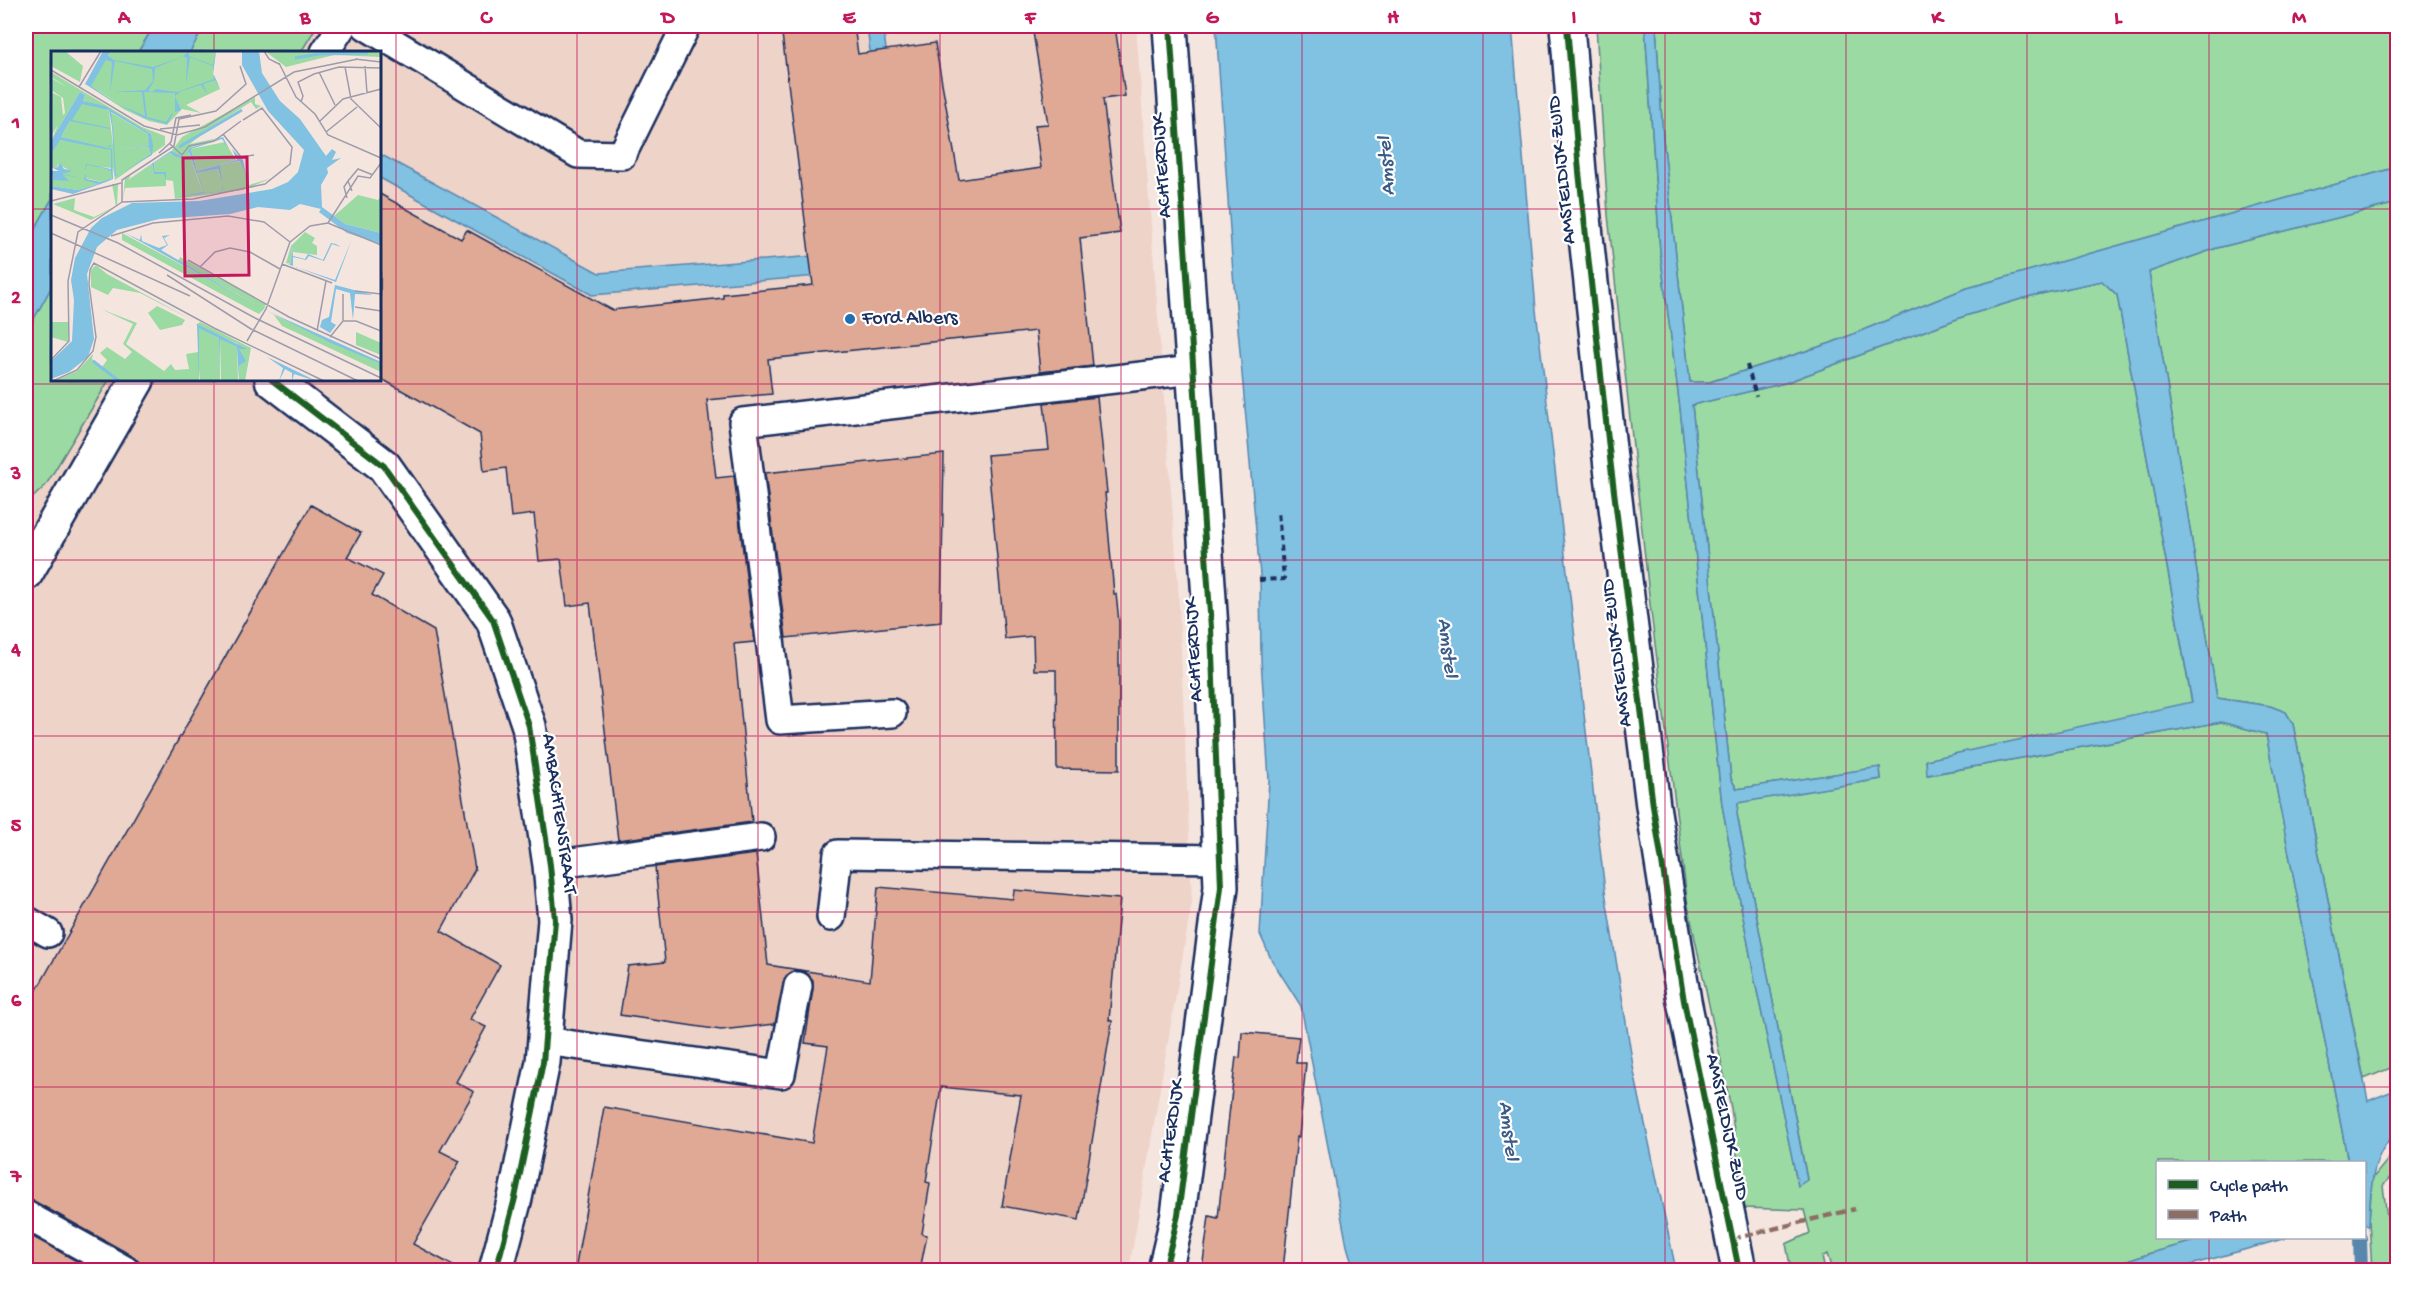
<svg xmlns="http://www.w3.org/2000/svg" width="2423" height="1296" font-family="'Gochi Hand',sans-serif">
<rect width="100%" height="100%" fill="#f5e5df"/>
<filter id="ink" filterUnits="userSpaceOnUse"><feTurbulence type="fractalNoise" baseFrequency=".0167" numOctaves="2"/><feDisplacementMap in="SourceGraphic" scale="12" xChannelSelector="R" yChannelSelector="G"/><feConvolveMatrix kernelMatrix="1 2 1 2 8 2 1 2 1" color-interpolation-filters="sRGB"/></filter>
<g filter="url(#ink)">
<!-- built -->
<path fill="#eed3c9" d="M246,26H1136L1178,583L1192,901L1129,1270H26V496L80,380H380V52H233Z"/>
<!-- green -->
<g fill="#9bdaa3" stroke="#5b8480" stroke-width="1.5">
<path d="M26,26H154L138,52H52V199L26,245Z"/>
<path d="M204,26H317L301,52H189Z"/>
<path d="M1596,26H1645L1660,251L1680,408L1722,805L1756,986L1798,1185L1807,1179L1737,814L1738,802L1881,779L1880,767L1737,789L1731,779L1692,405L1785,383L1965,316L2031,296L2102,281L2117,295L2192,703L1926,760L1928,775L2221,722L2266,734L2348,1162H2158V1238H2206L2151,1253L2102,1270H1832L1827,1254L1822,1257L1825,1270H1791L1786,1244L1810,1233L1804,1210L1744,1208L1731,1108L1688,906L1650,604L1608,215Z"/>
<path d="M1656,26H2397V167L1964,289L1831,343L1709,382H1690L1663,138Z"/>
<path d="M2397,203L2398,1065L2364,1079L2293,724L2286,712L2270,706L2217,698L2149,272L2217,248Z"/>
<path d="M52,286V380H109L46,485L26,504V333Z"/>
<path d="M2397,1148V1169L2383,1186L2394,1270H2372L2369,1222L2372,1179Z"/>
</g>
<!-- water -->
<g fill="#81c1e2" stroke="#5887ad" stroke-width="1.5">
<path d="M154,26H204L190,52H138Z"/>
<path d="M867,26H883L914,268L592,295L380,178V154L599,273L889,250L893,244Z"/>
<path d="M1216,26H1512L1536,310L1605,891L1634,1072L1676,1270H1354L1347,1246L1301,1006L1271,959L1260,934L1269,780L1261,660L1260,575L1233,273Z"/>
<path d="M1645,26H1656L1663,138L1690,382H1710L1831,343L1964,289L2397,167V203L2217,248L2149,272L2217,698L2270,706L2286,712L2293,724L2368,1101L2397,1089V1133C2370,1153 2370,1195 2369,1226L2365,1225L2364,1162H2348L2266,734L2221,722L1927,775L1926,760L2192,702L2117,295L2102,281L2031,296L1965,316L1785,383L1692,405L1731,779L1737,789L1880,767L1881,779L1738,803L1737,814L1807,1180L1798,1186L1756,986L1722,805L1680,408L1660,251Z"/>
<path d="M52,199V286L26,333V245Z"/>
<path d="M2206,1238H2286L2173,1270H2102L2151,1253Z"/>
</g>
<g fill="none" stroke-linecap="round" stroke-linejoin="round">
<!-- stream -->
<path stroke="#5887ad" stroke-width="14" d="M2360,1238L2361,1270"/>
</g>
<!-- building -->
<g fill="#dfa995" stroke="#1b2f5e" stroke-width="1.5">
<path d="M781,26H854L858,54L935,43L959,180L1041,168L1035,125L1048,124L1032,26H1115L1125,96L1103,99L1120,233L1080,238L1093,366L1040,372L1036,331L768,359L772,394L707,400L716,478L734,476L754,642L734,644L752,822L618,840L590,603L567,606L561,559L539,561L534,514L511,517L506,468L484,471L480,434L380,378V194L461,239L467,230L612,310L723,298V294L813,285Z"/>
<path d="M1097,397L1107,493H1105L1114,594H1116L1119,622V770L1057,769L1056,670H1034L1033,636L1005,639L987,455L1049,450L1044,403Z"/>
<path d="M944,454L941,622L786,638L765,473Z"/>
<path d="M311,505L361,533L347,557L383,575L372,595L434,631L475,869L441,931L500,965L470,1019L486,1027L456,1082L474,1092L440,1151L460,1161L413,1244L461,1270H141L139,1262L133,1256L34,1201L26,1199V1009Z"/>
<path d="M756,854L768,965L870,981L878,887L1013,899L1014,890L1120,899L1109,1020L1112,1021L1079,1220L1002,1206L1021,1095L941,1087L926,1182L930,1183L922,1234L927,1235L920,1270H607L576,1265L604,1107L812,1143L828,1046L805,1043L813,988V980L808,974L800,970L793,971L786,976L775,1024L721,1030L620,1015L628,966L665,962L655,867Z"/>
<path d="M1242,1032L1299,1037L1296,1063H1306L1299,1137H1297L1283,1270H1202L1209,1216L1218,1218L1229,1115L1236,1057L1240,1058Z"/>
<path d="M26,1233L93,1270H26Z"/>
</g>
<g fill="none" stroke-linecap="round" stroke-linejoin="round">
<!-- service casing -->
<g stroke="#1b2f5e" stroke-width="32">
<g id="service">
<path d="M366,26L578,154L622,155L686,26"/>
<path d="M325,52L342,26"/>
<path d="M892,713L780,720L743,422L1193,370"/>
<path d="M550,865L761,837"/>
<path d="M831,917L838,854L1220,859"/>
<path d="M26,920L48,933"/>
<path d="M545,1041L781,1074L798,986"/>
<path d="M26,1215L125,1270"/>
</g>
</g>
<!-- minor casing -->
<g stroke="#1b2f5e" stroke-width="38">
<g id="minor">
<path d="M1567,26L1579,172L1611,467L1653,806L1684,1001L1739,1270"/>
<path d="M272,380L384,466L493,620L529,726L550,865L555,920L543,1062L515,1198L496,1270"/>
<path d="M26,573L137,380"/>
<path d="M1165,1270L1178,1215L1221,887L1211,628L1170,26"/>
</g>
</g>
<!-- path -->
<g stroke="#1b2f5e" stroke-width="4" stroke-dasharray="6 4.5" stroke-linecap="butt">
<path d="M1747,365L1756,396"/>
<path d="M1259,580L1284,579L1278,511"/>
</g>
<!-- service -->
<use href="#service" stroke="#fff" stroke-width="27"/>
<!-- minor -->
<use href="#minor" stroke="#fff" stroke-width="33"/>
<!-- quiet -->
<path stroke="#8d6e63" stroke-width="4.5" stroke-dasharray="9 4.5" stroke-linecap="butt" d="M1732,1239L1855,1209"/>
<!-- cycleway casing -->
<g stroke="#fff" stroke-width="10">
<g id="cycleway">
<path d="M1567,26L1579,172L1611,467L1653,806L1684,1001L1739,1270"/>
<path d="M272,380L384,466L493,620L529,726L550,865L555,920L543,1062L515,1198L496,1270"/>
<path d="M1165,1270L1178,1215L1221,887L1211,628L1170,26"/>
</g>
</g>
<!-- cycleway -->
<use href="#cycleway" stroke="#1b5e20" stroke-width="6"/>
</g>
</g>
<!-- grid -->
<path fill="none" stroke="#c2185b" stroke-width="1.5" stroke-opacity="0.55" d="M214,26V52M396,26V1270M577,26V1270M758,26V1270M940,26V1270M1121,26V1270M1302,26V1270M1483,26V1270M1665,26V1270M1846,26V1270M2027,26V1270M2209,26V1162M26,209H52M380,209H2398M214,380V1270M26,384H2398M26,560H2398M26,736H2398M26,912H2398M26,1087H2398M2209,1238V1270"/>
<!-- markers -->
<circle fill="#1f6fb2" stroke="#fff" stroke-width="2" cx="850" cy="319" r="6"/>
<g text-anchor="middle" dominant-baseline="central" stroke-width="4.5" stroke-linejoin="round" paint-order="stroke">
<!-- street labels -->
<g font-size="20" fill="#1b2f5e" stroke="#fff">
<text transform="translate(1163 166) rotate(-94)">ACHTERDIJK</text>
<text transform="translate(1563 170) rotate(-96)">AMSTELDIJK ZUID</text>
<text transform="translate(1195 650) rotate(-93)">ACHTERDIJK</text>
<text transform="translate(1618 653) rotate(-97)">AMSTELDIJK ZUID</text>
<text transform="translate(558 814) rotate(82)">AMBACHTENSTRAAT</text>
<text transform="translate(1726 1127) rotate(78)">AMSTELDIJK ZUID</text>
<text transform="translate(1172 1131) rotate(-82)">ACHTERDIJK</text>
</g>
<!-- poi labels -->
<g font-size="20" fill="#1b2f5e" stroke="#fff" text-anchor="start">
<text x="862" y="319">Ford Albers</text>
</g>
<!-- water labels -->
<g font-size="21" font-style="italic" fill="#3a5b86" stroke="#fff">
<text transform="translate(1388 166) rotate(-94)">Amstel</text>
<text transform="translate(1446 648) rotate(83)">Amstel</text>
<text transform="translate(1507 1131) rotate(83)">Amstel</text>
</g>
</g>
<!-- overview -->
<g transform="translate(51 51)">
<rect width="330" height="330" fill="#f5e5df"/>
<path d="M0,0H14L32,15L29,31L0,15ZM60,0H165L162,23L169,38L135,54L150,62L131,58L116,74L98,70L74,59L39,36L66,51L39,35ZM214,0H330V6L283,4L235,16ZM0,21L91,76L114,85V94L64,129L62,117L47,116L61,120V127L51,131L34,127L49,133L27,139L0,135V127L10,129L11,120L21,121L7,113L6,117L0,116V103L8,89L28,91L10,86L19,70L31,52L49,55L32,50L34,44L29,41L0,90L7,74L0,85V41L10,46L12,64L14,62L12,47L0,39V27L16,36L0,26ZM52,56L100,83L101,103L99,96L68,98L99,95L97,83L59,61L62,76V95L58,60ZM204,46V53L210,55L205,58L200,51L142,87L150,84L139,93L172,86L141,96L138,101L152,143L146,122L167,118L169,126L168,114L191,110L198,134L221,127L192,139L124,148L122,130L115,129V135L74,137L72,149L74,127L80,125L77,129L101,113L103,123L115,121H104L103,112L119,102L123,104L120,101L131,86ZM174,91L185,109L146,120L140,98ZM61,133H67L66,155L40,169L2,153L24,147L23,159L43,166L65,155ZM307,144L327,149L330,145V182L294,173L283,165ZM254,181L264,187L261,192L266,195V204L242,201L241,195L240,213L235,212L240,195ZM71,182L209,256L127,210L129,206L215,253L213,258L208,263L159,237L71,189ZM45,214L56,223L145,271L89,242L62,237L57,244L40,236V219ZM106,255L134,269L131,274L109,279L97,262ZM50,258L86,272L75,293L113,320L120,313L124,319L138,318L135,303L147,301L148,276L168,287L169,330H149L148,319V330H4L26,320L42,303L41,308L51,316L56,309L49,302L56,296L74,308L81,301L72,293L82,273ZM223,264L330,313V321L231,275ZM0,271H18L17,291L0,286ZM149,271L200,297L194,330H188V315L192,312L188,313L187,293L145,274ZM305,281L330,292V304L305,294ZM169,287L186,296L187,330H170Z" fill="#9bdaa3" fill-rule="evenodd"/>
<path d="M52,0H60L57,5L63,9L102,16L131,6L104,17L103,30L97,40L101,41L105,38L126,41L163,28L162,20V15L139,6L135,34L136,7L132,5L138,0V5L162,14L165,0L162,22L169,37L164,29L152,33L157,44L150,34L130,40L124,45L130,59L124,61V42L93,41L96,66L115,71L121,62L122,63L116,73L93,67L67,53L94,65L91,41H62L94,39L102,30L101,18L64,10L59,42L61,11L55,9L40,35L65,52L34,33ZM191,0H208L211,22L229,50L249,68L275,105L281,98L285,101L281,109L290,107L276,117L277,122L270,134L271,156L294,173L330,182V193L296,182L268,161L270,158L249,153L239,159L207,156L179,163L108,168L66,179L46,196L36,223L43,288L37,306L18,321L0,328V310L21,290L23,249L20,229L24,207L40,177L51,167L81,152L148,150L221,138L237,131L247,121L253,99L217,60L191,14ZM29,41L34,44L32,50L54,55L100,83L102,95L101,104L69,123L100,103L98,96L68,98L98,95L97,83L60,61L62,76L65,124H68L64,125L61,76L58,59L31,53L21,69L59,77L60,96L56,95L60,94L59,78L19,70L10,86L61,98L62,128L55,131L22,143L0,138V135L27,139L48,133L33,129L34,122L35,128L50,131L61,127L60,120L51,117L36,114L34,120L35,113L60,118V99L9,89L0,103V90ZM172,86L178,98L171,88L140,98L146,120L186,109L181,98L192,109L195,124L189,110L169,114L171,131L167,118L146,122L153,142L171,140V133L172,140L126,146L152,141L138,101L131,107L125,106L119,102L103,112L104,121H115V129L113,123H103L101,113L76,129L120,100L133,106L139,97ZM9,112L13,118L22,120L11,123L30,127L12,124L18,130L2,129L0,120H8L0,116L6,117ZM74,182L89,189L90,183L91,190L108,197L116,194L111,185L119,184L113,187L117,194L110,199L209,257ZM301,188L285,231L237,213H240L241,194L242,205L254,208L257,203L272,209L280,192L285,193L290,196L281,193L273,210L258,205L255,209L242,206V215L284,229ZM284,234L322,244L304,243L302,269L299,242L285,238L280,271L285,274L279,282L269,276L271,269L278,266ZM216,260L330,311V313L280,292ZM146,273L196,298H188L195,310L188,315V330L186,296L169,288V330L168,287L148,277V330ZM216,306L249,322L265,330L243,323L241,330V322L234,318L228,330L232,317Z" fill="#81c1e2"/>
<path fill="none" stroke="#81c1e2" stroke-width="3" d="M244,7L268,3L317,2M128,96L191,59M42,310L68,330"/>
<path fill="none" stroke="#9e9cab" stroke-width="1.5" d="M213,0L218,8L228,13M304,8L330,11M228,12L245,46L264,63L277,84L330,107M314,15L316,42M294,16L300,48L330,77M0,19L93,75L126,84L154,76L243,21L307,8M268,21L284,54M28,36L50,0M250,51L252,45L247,31L263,23L288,16L330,17M269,70L292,48L330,38M109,78L149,74M275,81L306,56M172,83L190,106L203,104M119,93L131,104L138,95L163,90L190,70M108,102L120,91L125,67L140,64M301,140L297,130L307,118L322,124M296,147L293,136L297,130M0,150L70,132M71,151L142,148L214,133L239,113L241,96L211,57L192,69M71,151V129L123,95L128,68L165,60L195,33L189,15M0,164L67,192L204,267L330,327M277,172L307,125L319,127L330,112M277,172L330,194M0,182L139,245M60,185L102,172L177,165L213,171L239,191M239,191L259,175L277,172M137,209L238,266L330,308M231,213L281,232M149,216L164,201L179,197L199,201L229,218M116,224L200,278L307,330M304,240L330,243M304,256L330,260M292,270V243M266,280L275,230M279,286L292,270H305L330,280M196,290L215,258L239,191M0,309L18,290L17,230L27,181L71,151M2,330L26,319L42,300L45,286L38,233L39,219L43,212L163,277L273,330"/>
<path fill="#c2185b" fill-opacity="0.15" stroke="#c2185b" stroke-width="3" d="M196,106L198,224L134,225L132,107Z"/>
<rect width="330" height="330" fill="none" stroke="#1b2f5e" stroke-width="3"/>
</g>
<!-- margin -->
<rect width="2423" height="1296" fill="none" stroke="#fff" stroke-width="66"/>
<!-- legend -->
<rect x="2156" y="1161" width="210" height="78" fill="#ffffff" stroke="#a4acbf" stroke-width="1.5"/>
<rect x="2168" y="1180" width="30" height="9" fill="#1b5e20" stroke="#a4acbf" stroke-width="1.5"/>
<text x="2210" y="1191" font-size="18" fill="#1b2f5e">Cycle path</text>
<rect x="2168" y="1210" width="30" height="9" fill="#8d6e63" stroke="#a4acbf" stroke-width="1.5"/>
<text x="2210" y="1221" font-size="18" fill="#1b2f5e">Path</text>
<rect x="33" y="33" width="2357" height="1230" fill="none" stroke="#c2185b" stroke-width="2"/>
<g font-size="20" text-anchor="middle" font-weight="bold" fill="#c2185b">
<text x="124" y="23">A</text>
<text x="305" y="23">B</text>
<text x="486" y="23">C</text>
<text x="668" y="23">D</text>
<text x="849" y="23">E</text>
<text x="1030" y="23">F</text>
<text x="1212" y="23">G</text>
<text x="1393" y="23">H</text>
<text x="1574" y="23">I</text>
<text x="1755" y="23">J</text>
<text x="1937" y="23">K</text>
<text x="2118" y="23">L</text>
<text x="2299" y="23">M</text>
<text x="16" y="128">1</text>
<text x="16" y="303">2</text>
<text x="16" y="479">3</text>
<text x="16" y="655">4</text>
<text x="16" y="831">5</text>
<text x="16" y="1006">6</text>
<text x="16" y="1182">7</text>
</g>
</svg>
